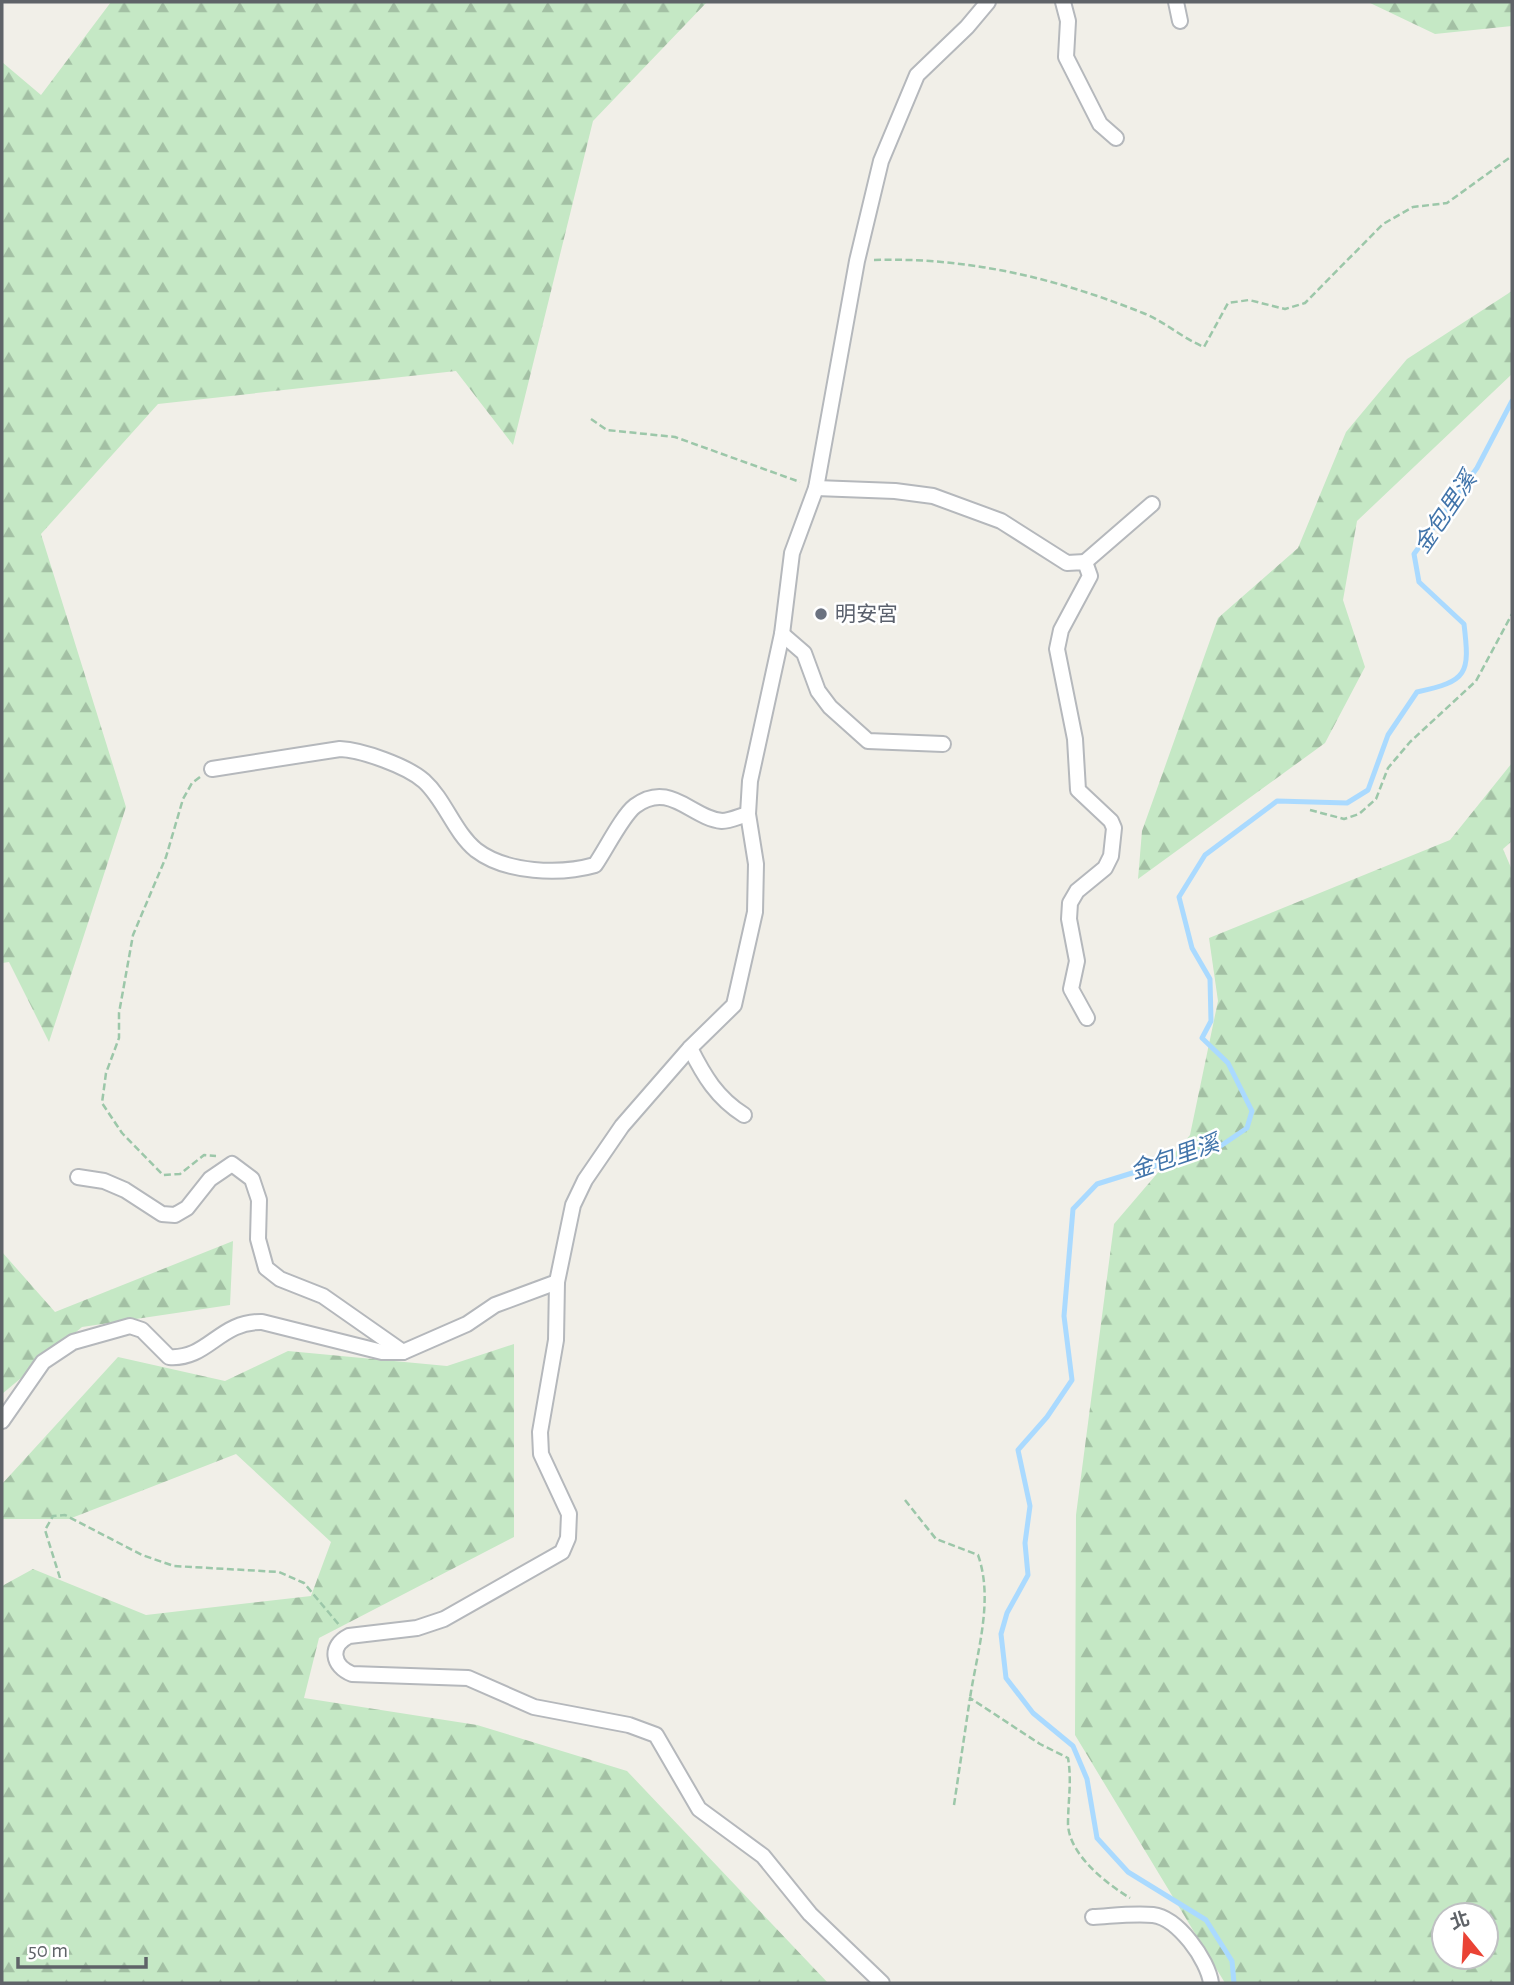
<svg xmlns="http://www.w3.org/2000/svg" width="1514" height="1985" font-family="'Alegreya Sans','Noto Sans TC',sans-serif">
<defs>
<pattern id="forest-firs" width="22" height="20" patternUnits="userSpaceOnUse" patternTransform="scale(1.75)"><rect width="22" height="20" fill="#c5e8c5"/><path d="M5 1l3.5 6h-7zM16 11l3.5 6h-7z" fill="#a3c0a4"/></pattern>
</defs>
<rect width="100%" height="100%" fill="#f1efe8"/>
<!-- forest -->
<g fill="url(#forest-firs)" fill-rule="evenodd">
<path d="M111,2H707L593,121L513,445L456,371L158,404L41,534L126,807L49,1042L9,962L2,963V62L41,95Z"/>
<path d="M1368,2H1512V26L1435,34Z"/>
<path d="M1512,291V374L1357,521L1343,600L1365,667L1325,743L1138,879L1142,831L1218,618L1298,548L1346,432L1407,359Z"/>
<path d="M1512,763V841L1503,849L1512,870V1983H1225L1075,1735L1076,1515L1114,1224L1190,1135L1218,1001L1209,938L1450,840ZM1486,1915V1957H1444V1915Z"/>
<path d="M233,1241L230,1305L82,1327L2,1394V1252L55,1312Z"/>
<path d="M514,1344V1537L319,1638L304,1698L477,1725L627,1771L828,1983H2V1586L33,1569L146,1615L311,1596L331,1542L236,1454L69,1519H2V1484L118,1357L225,1381L288,1351L447,1366Z"/>
</g>
<g fill="none" stroke-linecap="round" stroke-linejoin="round">
<!-- stream -->
<path stroke="#aadaff" stroke-width="5" d="M1234,1983L1232,1961L1206,1920L1128,1872L1097,1838L1087,1779L1073,1746L1033,1713L1006,1678L1001,1634L1007,1613L1028,1575L1025,1543L1030,1506L1018,1450L1047,1417L1072,1380L1064,1316L1073,1209L1097,1184L1222,1145L1247,1128L1252,1111L1228,1063L1202,1038L1211,1021L1210,979L1192,948L1179,897L1205,855L1277,801L1347,803L1368,790L1388,735L1417,692C1468,681 1470,674 1464,624L1419,582L1414,554L1477,468L1512,401"/>
<!-- street casing -->
<g stroke="#b5b8bc" stroke-width="18">
<g id="street">
<path d="M1063,2L1068,21L1066,57L1100,124L1116,138"/>
<path d="M1176,2L1180,21"/>
<path d="M816,488L895,491L933,496L1001,521L1067,563L1085,562L1090,576L1061,630L1057,649L1075,739L1078,790L1111,821L1114,828L1111,856L1105,868L1077,891L1070,903L1069,919L1077,961L1071,989L1087,1018"/>
<path d="M1085,562L1152,504"/>
<path d="M782,634L804,653L818,691L830,707L868,741L943,744"/>
<path d="M212,769L340,749C362,750 407,766 424,781C445,800 454,832 476,850C506,873 560,875 595,865C605,851 622,816 635,806C670,780 691,818 722,821C730,821 740,816 748,814"/>
<path d="M690,1048C704,1076 717,1098 744,1115"/>
<path d="M78,1177L104,1181L125,1190L162,1214L175,1215L187,1208L210,1179L232,1164L252,1179L259,1200L258,1239L266,1268L280,1279L323,1296L403,1352L467,1324L495,1305L557,1282"/>
<path d="M2,1421L43,1362L73,1342L130,1326L142,1330L169,1357C208,1360 219,1321 262,1322L382,1352H403"/>
<path d="M1093,1917C1112,1916 1134,1913 1153,1915C1178,1918 1208,1960 1211,1983"/>
<path d="M882,1983L810,1914L763,1856L699,1809L656,1735L629,1725L534,1707L468,1678L352,1674C332,1666 329,1646 349,1636L417,1628L444,1619L562,1552L568,1538L569,1514L541,1454L540,1432L556,1340L557,1282L573,1205L585,1180L622,1126L690,1048L734,1005L755,912L756,864L748,814L750,781L782,634L792,553L816,488L857,261L881,161L917,75L967,27L988,2"/>
</g>
</g>
<!-- path -->
<g stroke="#9cc7a9" stroke-width="2.5" stroke-dasharray="7 3.5" stroke-linecap="butt">
<path d="M874,260C967,257 1056,278 1143,313C1164,321 1182,338 1204,347L1228,303L1249,300L1285,309L1305,303L1383,224L1413,207L1447,203L1512,156"/>
<path d="M591,419L607,430L675,437L800,482"/>
<path d="M200,777L192,783L183,799L166,857L133,935L119,1013V1038L106,1073L102,1103L122,1133L163,1175L180,1174L204,1155L216,1156"/>
<path d="M1310,810L1344,819L1359,814L1376,799L1388,768L1410,742L1476,681L1512,614"/>
<path d="M905,1500L936,1539L978,1555C994,1600 977,1652 970,1698"/>
<path d="M60,1578L45,1530L53,1516L65,1515L142,1555L174,1566L279,1572L304,1583L340,1626"/>
<path d="M954,1805L970,1698L1040,1744L1068,1758C1072,1781 1068,1801 1068,1824C1069,1855 1107,1884 1130,1898"/>
</g>
<!-- street -->
<use href="#street" stroke="#fff" stroke-width="14"/>
</g>
<!-- markers -->
<circle fill="#6b7280" stroke="#fff" stroke-width="2.5" cx="821" cy="614" r="7"/>
<g text-anchor="middle" dominant-baseline="central" stroke-width="5" stroke-linejoin="round" paint-order="stroke">
<!-- worship labels -->
<g font-size="21" fill="#5b616d" stroke="#fff" text-anchor="start">
<text x="835" y="614">明安宮</text>
</g>
<!-- water labels -->
<g font-size="23" font-style="italic" fill="#4174aa" stroke="#fff">
<text transform="translate(1446 513) rotate(-56)">金包里溪</text>
<text transform="translate(1175 1158) rotate(-19)">金包里溪</text>
</g>
</g>
<!-- border -->
<rect width="1514" height="1985" fill="none" stroke="#5f6368" stroke-width="7"/>
<!-- north arrow -->
<g transform="translate(1465 1936) rotate(342)"><circle r="33" fill="#ffffff" stroke="#bfc1c3" stroke-width="2"/>
<path d="M0-5L12 26L0 18L-12 26Z" fill="#ea4335"/>
<text y="-10" font-size="19" font-weight="bold" text-anchor="middle" fill="#5f6368">北</text>
</g>
<!-- scale -->
<path d="M18 1957v10h128v-10" fill="none" stroke="#5f6368" stroke-width="3.5"/>
<text x="28" y="1957" font-size="21" fill="#5f6368" stroke="#ffffff" stroke-width="5" paint-order="stroke">50 m</text>
</svg>
